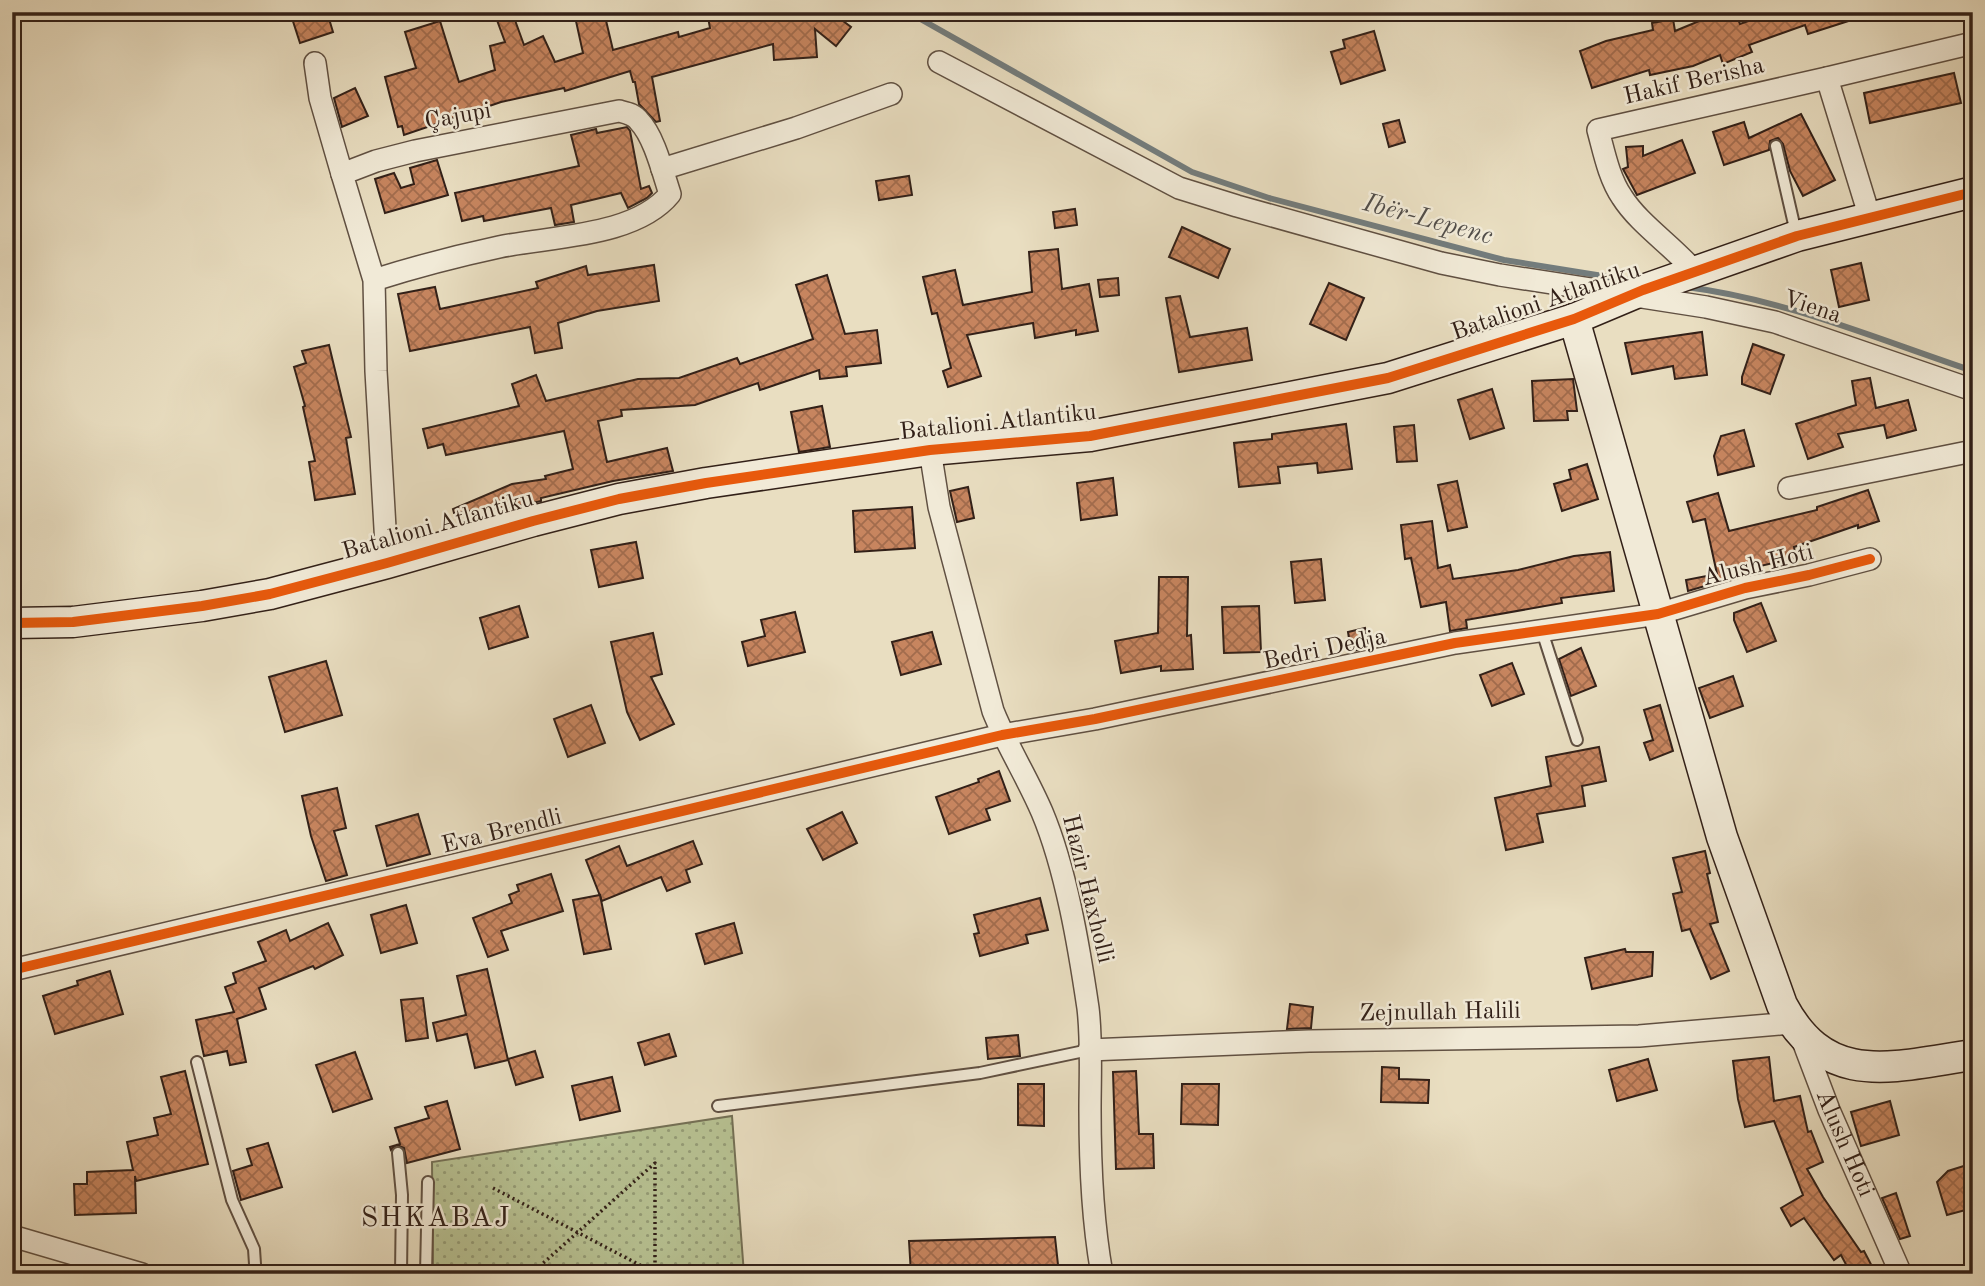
<svg xmlns="http://www.w3.org/2000/svg" width="1985" height="1286" font-family="'Old Standard TT',serif">
<defs>
<pattern id="green-dots" width="8" height="8" patternUnits="userSpaceOnUse" patternTransform="scale(1.75)"><rect width="8" height="8" fill="#b7c192"/><path d="M2 2h.1M6 6h.1" fill="none" stroke="#959c76" stroke-width="1.8" stroke-linecap="round"/></pattern>
<pattern id="building-cross-hatch" width="8" height="8" patternUnits="userSpaceOnUse" patternTransform="scale(1.75)"><rect width="8" height="8" fill="#c7855f"/><path d="M0 0l8 8M0 8l8-8" fill="none" stroke="#a26c4d"/></pattern>
</defs>
<rect width="100%" height="100%" fill="#e9dec1"/>
<filter id="stains"><feTurbulence type="fractalNoise" baseFrequency=".00286" numOctaves="4"/><feColorMatrix values="0 0 0 0 .2 0 0 0 0 .09 0 0 0 0 .02 0 0 0 .5 -.17"/></filter>
<radialGradient id="worn" r=".72"><stop offset=".6" stop-color="#630" stop-opacity="0"/><stop offset="1" stop-color="#630" stop-opacity=".3"/></radialGradient>
<!-- green -->
<path fill="url(#green-dots)" stroke="#747055" stroke-width="2" d="M732,1116L744,1274H433L432,1162Z"/>
<g fill="none" stroke-linecap="round" stroke-linejoin="round">
<!-- stream -->
<g stroke="#737c7c" stroke-width="6">
<path d="M908,12L1192,172L1269,198L1504,260L1634,281"/>
<path d="M1686,287C1784,299 1879,340 1973,371"/>
</g>
</g>
<!-- building -->
<g fill="url(#building-cross-hatch)" stroke="#322018" stroke-width="2">
<path d="M290,12H327L333,32L300,43Z"/>
<path d="M494,12H512L524,45L543,36L555,62L583,53L574,12H604L613,50L678,32L679,37L710,28L707,12H735L736,21L831,12L851,27L836,46L815,29L817,57L774,60L773,44L652,77L660,121L656,122L639,104L635,82H633L630,71L565,91L564,88L501,102L404,135L402,126L398,127L385,77L416,68L405,32L440,21L459,82L495,70L490,46L505,42Z"/>
<path d="M1721,12H1735L1740,24L1774,12H1863L1864,16L1808,34L1805,25L1749,45L1752,52L1723,64L1720,55L1693,66L1650,75L1649,70L1592,88L1580,51L1606,41L1653,30L1652,23L1673,19L1675,31Z"/>
<path d="M1374,31L1385,70L1341,84L1331,52L1345,48L1343,40Z"/>
<path d="M1954,73L1961,103L1870,123L1864,93Z"/>
<path d="M355,88L368,116L342,127L334,98Z"/>
<path d="M1801,114L1835,180L1803,196L1790,171L1783,144L1778,138L1770,141L1769,150L1724,165L1713,132L1744,122L1749,138Z"/>
<path d="M1399,120L1405,142L1389,147L1383,124Z"/>
<path d="M627,127L630,131L641,189L649,186L652,193L647,198L628,208L621,193L571,205L574,222L555,225L551,208L484,221L483,216L462,221L455,193L579,166L571,135L596,129L597,133Z"/>
<path d="M1682,140L1695,173L1637,195L1623,169L1628,167L1626,147L1643,146V156Z"/>
<path d="M437,160L448,195L385,213L375,179L394,173L401,188L414,184L410,168Z"/>
<path d="M909,176L912,195L879,200L876,181Z"/>
<path d="M1075,209L1077,225L1055,228L1053,212Z"/>
<path d="M1182,227L1230,249L1218,278L1169,257Z"/>
<path d="M1058,249L1062,289L1089,284L1098,331L1076,335V330L1035,338L1033,323L967,335L981,376L948,387L943,371L951,368L937,313L932,314L923,277L955,270L963,305L1032,292L1029,252Z"/>
<path d="M1861,263L1869,300L1839,307L1831,270Z"/>
<path d="M654,265L659,301L597,311L558,323L562,348L535,353L530,327L410,351L398,294L435,287L440,309L538,288L536,282L586,266L588,275Z"/>
<path d="M827,275L845,334L877,330L881,363L846,367L847,376L820,379L819,370L760,390L758,383L695,405L621,410L622,416L598,421L607,462L667,448L673,471L613,481L541,498V501L524,505L454,513L453,509L512,484L546,479L545,476L573,469L564,431L446,455L443,444L428,448L423,429L519,406L512,384L536,375L546,401L638,379L679,378L737,358L740,364L813,339L796,285Z"/>
<path d="M1118,278L1119,295L1100,297L1098,280Z"/>
<path d="M1329,283L1364,298L1346,340L1310,324Z"/>
<path d="M1180,296L1190,337L1247,328L1252,360L1179,372L1166,298Z"/>
<path d="M1702,332L1707,375L1675,379L1673,366L1632,374L1625,343Z"/>
<path d="M1753,344L1784,355L1770,394L1742,384V377Z"/>
<path d="M329,345L351,437L346,438L355,494L315,500L309,462L315,461L303,407L305,406L294,367L306,363L302,351Z"/>
<path d="M1870,378L1876,408L1908,400L1916,430L1887,438L1884,425L1838,434L1843,447L1808,459L1796,424L1856,405L1852,381Z"/>
<path d="M1573,379L1577,411H1567L1568,420L1534,421L1532,381Z"/>
<path d="M1492,389L1504,428L1470,439L1458,400Z"/>
<path d="M822,406L830,447L799,452L791,412Z"/>
<path d="M1346,424L1352,469L1318,473L1317,463L1278,467L1280,483L1239,487L1234,443L1272,439V434Z"/>
<path d="M1414,425L1417,461L1397,462L1394,427Z"/>
<path d="M1744,430L1754,466L1718,475L1714,456L1721,436Z"/>
<path d="M1587,464L1598,499L1562,511L1554,484L1571,479L1569,470Z"/>
<path d="M1113,478L1117,515L1081,520L1077,483Z"/>
<path d="M1457,481L1467,527L1448,531L1438,485Z"/>
<path d="M968,487L974,518L957,522L950,491Z"/>
<path d="M1868,490L1879,521L1858,528V525L1794,547L1796,558L1738,571L1739,576L1688,591L1686,580L1717,574L1705,519L1693,522L1687,502L1718,493L1729,531L1817,510V507Z"/>
<path d="M912,507L915,548L855,552L853,511Z"/>
<path d="M1432,521L1438,568L1450,565L1453,579L1518,570L1574,556L1610,552L1614,591L1561,598L1562,603L1466,620L1467,628L1450,631L1446,602L1421,607L1411,558L1405,559L1401,525Z"/>
<path d="M636,542L643,578L599,587L591,550Z"/>
<path d="M1321,559L1325,600L1295,603L1291,562Z"/>
<path d="M1159,577H1188L1187,636L1191,635L1193,669L1161,671V666L1121,673L1115,641L1158,633Z"/>
<path d="M1761,603L1776,641L1747,652L1734,620V613Z"/>
<path d="M519,606L528,637L489,649L480,618Z"/>
<path d="M1259,606L1261,652L1224,653L1222,607Z"/>
<path d="M795,612L805,652L748,666L742,642L765,636L761,620Z"/>
<path d="M1365,628L1369,648L1351,651L1348,632Z"/>
<path d="M932,632L941,664L901,675L892,642Z"/>
<path d="M653,633L662,674L651,677L674,724L640,740L627,712L611,642Z"/>
<path d="M1581,648L1596,686L1571,696L1559,659Z"/>
<path d="M326,661L342,715L285,732L269,677Z"/>
<path d="M1512,663L1524,694L1492,706L1480,675Z"/>
<path d="M1733,676L1743,706L1710,718L1699,688Z"/>
<path d="M591,705L605,743L568,757L554,719Z"/>
<path d="M1660,705L1673,751L1650,760L1644,743L1653,740L1644,710Z"/>
<path d="M1599,747L1606,781L1582,786L1585,806L1537,814L1543,842L1506,850L1495,798L1551,786L1546,757Z"/>
<path d="M999,771L1010,801L986,809L990,820L949,834L936,797L979,782L978,779Z"/>
<path d="M337,788L346,828L334,831L347,875L326,881L311,836L302,796Z"/>
<path d="M842,812L857,843L823,860L807,829Z"/>
<path d="M418,814L430,854L387,866L376,826Z"/>
<path d="M693,841L702,864L686,870L690,882L667,891L661,877L602,901L586,860L619,846L627,866Z"/>
<path d="M1705,851L1710,873L1707,874L1718,922L1710,924L1729,971L1711,979L1690,929L1682,931L1673,894L1682,892L1673,858Z"/>
<path d="M551,874L563,911L501,931L508,950L488,957L473,918L512,903L509,895L519,891L517,885Z"/>
<path d="M600,895L611,949L584,954L573,900Z"/>
<path d="M1040,898L1048,930L1026,935L1028,943L980,956L974,934L979,933L974,915Z"/>
<path d="M406,905L417,943L381,953L371,915Z"/>
<path d="M328,923L343,955L315,969L313,966L259,988L266,1009L237,1019L246,1062L230,1065L227,1051L204,1056L196,1020L234,1012L225,987L236,983L233,973L266,961L258,942L286,930L290,941Z"/>
<path d="M734,923L742,953L705,964L696,934Z"/>
<path d="M1625,949L1626,952H1653L1652,976L1592,989L1585,958Z"/>
<path d="M487,969L508,1060L475,1068L467,1034L437,1041L433,1023L466,1015L457,976Z"/>
<path d="M110,971L123,1014L55,1034L43,996L78,985L77,981Z"/>
<path d="M423,998L428,1038L406,1041L401,1000Z"/>
<path d="M1290,1004L1313,1007L1311,1028L1287,1029Z"/>
<path d="M669,1034L676,1056L645,1065L638,1043Z"/>
<path d="M1018,1035L1020,1056L988,1059L986,1038Z"/>
<path d="M535,1051L543,1077L516,1085L508,1059Z"/>
<path d="M355,1052L372,1099L333,1112L316,1065Z"/>
<path d="M1769,1057L1774,1101L1800,1096L1808,1132L1811,1131L1823,1162L1807,1169L1823,1197L1861,1252L1864,1251L1876,1274H1851L1841,1255L1834,1260L1804,1218L1791,1226L1781,1208L1803,1195L1774,1121L1745,1127L1738,1099L1733,1061Z"/>
<path d="M1648,1059L1657,1090L1617,1101L1609,1070Z"/>
<path d="M1382,1067L1399,1068V1079L1429,1080L1428,1103L1381,1102Z"/>
<path d="M185,1071L208,1164L136,1181L135,1176L136,1213L75,1215L74,1184H87V1172L133,1170L127,1142L158,1135L154,1118L171,1114L161,1077Z"/>
<path d="M1136,1071L1139,1134H1153L1154,1168L1116,1169L1113,1072Z"/>
<path d="M612,1077L620,1111L580,1120L572,1086Z"/>
<path d="M1018,1084H1044V1126L1018,1125Z"/>
<path d="M1182,1084H1219L1218,1125L1181,1124Z"/>
<path d="M447,1101L460,1149L407,1163L404,1148L397,1145L391,1150L390,1147L400,1144L395,1128L429,1118L425,1107Z"/>
<path d="M1890,1101L1899,1135L1861,1146L1851,1112Z"/>
<path d="M268,1143L282,1187L241,1200L233,1171L252,1165L247,1149Z"/>
<path d="M1973,1163V1208L1947,1215L1937,1182L1948,1171Z"/>
<path d="M1896,1193L1910,1236L1900,1239L1882,1198Z"/>
<path d="M1055,1237L1059,1274H911L909,1241Z"/>
</g>
<g fill="none" stroke-linecap="round" stroke-linejoin="round">
<!-- lane casing -->
<g stroke="#605042" stroke-width="14">
<g id="lane">
<path d="M1776,146L1796,233"/>
<path d="M1542,631L1577,740"/>
<path d="M197,1062L232,1200L254,1249L255,1264L253,1274"/>
<path d="M718,1106L980,1073L1089,1050"/>
<path d="M398,1153L402,1195L401,1274"/>
<path d="M426,1274L428,1182"/>
</g>
</g>
<!-- street casing -->
<g stroke="#605042" stroke-width="24">
<g id="street">
<path d="M939,62L1179,188L1237,206L1441,263L1500,275L1706,307L1775,322L1973,390"/>
<path d="M315,63L320,98L342,174"/>
<path d="M1827,78L1870,218"/>
<path d="M662,169L796,128L891,94"/>
<path d="M1695,272C1673,246 1639,224 1622,197C1609,178 1604,152 1598,130L1827,78L1973,43"/>
<path d="M374,280C415,267 457,256 499,247C551,236 635,237 670,194C663,173 654,136 639,121C634,114 627,113 619,111L415,151L376,161L342,174L374,280L376,371L387,563"/>
<path d="M930,450L939,507L993,711C1007,746 1027,777 1042,812C1066,869 1079,947 1088,1008C1092,1041 1090,1076 1090,1110C1090,1165 1092,1219 1102,1274"/>
<path d="M1789,488L1973,451"/>
<path d="M12,970L1002,735L1095,719L1455,643L1658,614L1745,588L1809,575L1870,559"/>
<path id="s1" d="M1801,1036L1829,1110L1901,1274"/>
<path d="M1089,1050L1309,1041L1639,1036L1792,1023"/>
<path d="M12,1236L142,1274"/>
</g>
</g>
<!-- secondary casing -->
<g stroke="#322018" stroke-width="33">
<g id="secondary">
<path d="M1574,319L1722,837L1782,1005C1827,1090 1894,1066 1973,1055"/>
<path d="M12,623L73,622L202,606L270,594L387,563L533,521L619,499L706,483L930,450L1090,436L1388,378L1574,319L1643,290L1797,236L1973,192"/>
</g>
</g>
<!-- path -->
<g stroke="#322018" stroke-width="3.5" stroke-dasharray="2 3.5" stroke-linecap="butt">
<path d="M493,1188L655,1273"/>
<path d="M531,1274L655,1163V1274"/>
</g>
<!-- lane -->
<use href="#lane" stroke="#f1ead7" stroke-width="10"/>
<!-- street -->
<use href="#street" stroke="#f1ead7" stroke-width="21"/>
<!-- secondary -->
<use href="#secondary" stroke="#f1ead7" stroke-width="30"/>
<!-- cycleway casing -->
<g stroke="#f1ead7" stroke-width="15">
<g id="cycleway">
<path d="M12,623L73,622L202,606L270,594L387,563L533,521L619,499L706,483L930,450L1090,436L1388,378L1574,319L1643,290L1797,236L1973,192"/>
<path d="M12,970L1002,735L1095,719L1455,643L1658,614L1745,588L1809,575L1870,559"/>
</g>
</g>
<!-- cycleway -->
<use href="#cycleway" stroke="#e8590c" stroke-width="10"/>
</g>
<g text-anchor="middle" dominant-baseline="central" stroke-width="5" stroke-linejoin="round" paint-order="stroke">
<!-- street labels -->
<g font-size="24" fill="#322018" stroke="#f1ead7">
<text transform="translate(1694 82) rotate(-13)">Hakif Berisha</text>
<text transform="translate(458 117) rotate(-10)">Çajupi</text>
<text transform="translate(1546 302) rotate(-19)">Batalioni Atlantiku</text>
<text transform="translate(1812 308) rotate(18)">Viena</text>
<text transform="translate(998 423) rotate(-6)">Batalioni Atlantiku</text>
<text transform="translate(438 526) rotate(-16)">Batalioni Atlantiku</text>
<text transform="translate(1758 566) rotate(-14)">Alush Hoti</text>
<text transform="translate(1325 650) rotate(-12)">Bedri Dedja</text>
<text transform="translate(502 832) rotate(-14)">Eva Brendli</text>
<text transform="translate(1087 889) rotate(76)">Hazir Haxholli</text>
<text transform="translate(1440 1013) rotate(-1)">Zejnullah Halili</text>
<text stroke="none"><textPath href="#s1" startOffset="116">Alush Hoti</textPath></text>
</g>
<!-- water labels -->
<g font-size="26" font-style="italic" fill="#524e4a" stroke="#f1ead7">
<text transform="translate(1428 220) rotate(15)">Ibër-Lepenc</text>
</g>
<!-- quarter labels -->
<g font-size="28" letter-spacing="2" fill="#322018" stroke="#f1ead7">
<text x="436" y="1219">SHKABAJ</text>
</g>
</g>
<!-- margin -->
<rect width="1985" height="1286" fill="none" stroke="#e9dec1" stroke-width="42"/>
<rect x="14" y="14" width="1957" height="1258" fill="none" stroke="#322018" stroke-width="3.5"/>
<rect x="21" y="21" width="1943" height="1244" fill="none" stroke="#322018" stroke-width="2"/>
<rect width="100%" height="100%" filter="url(#stains)"/>
<rect width="100%" height="100%" fill="url(#worn)"/>
</svg>
